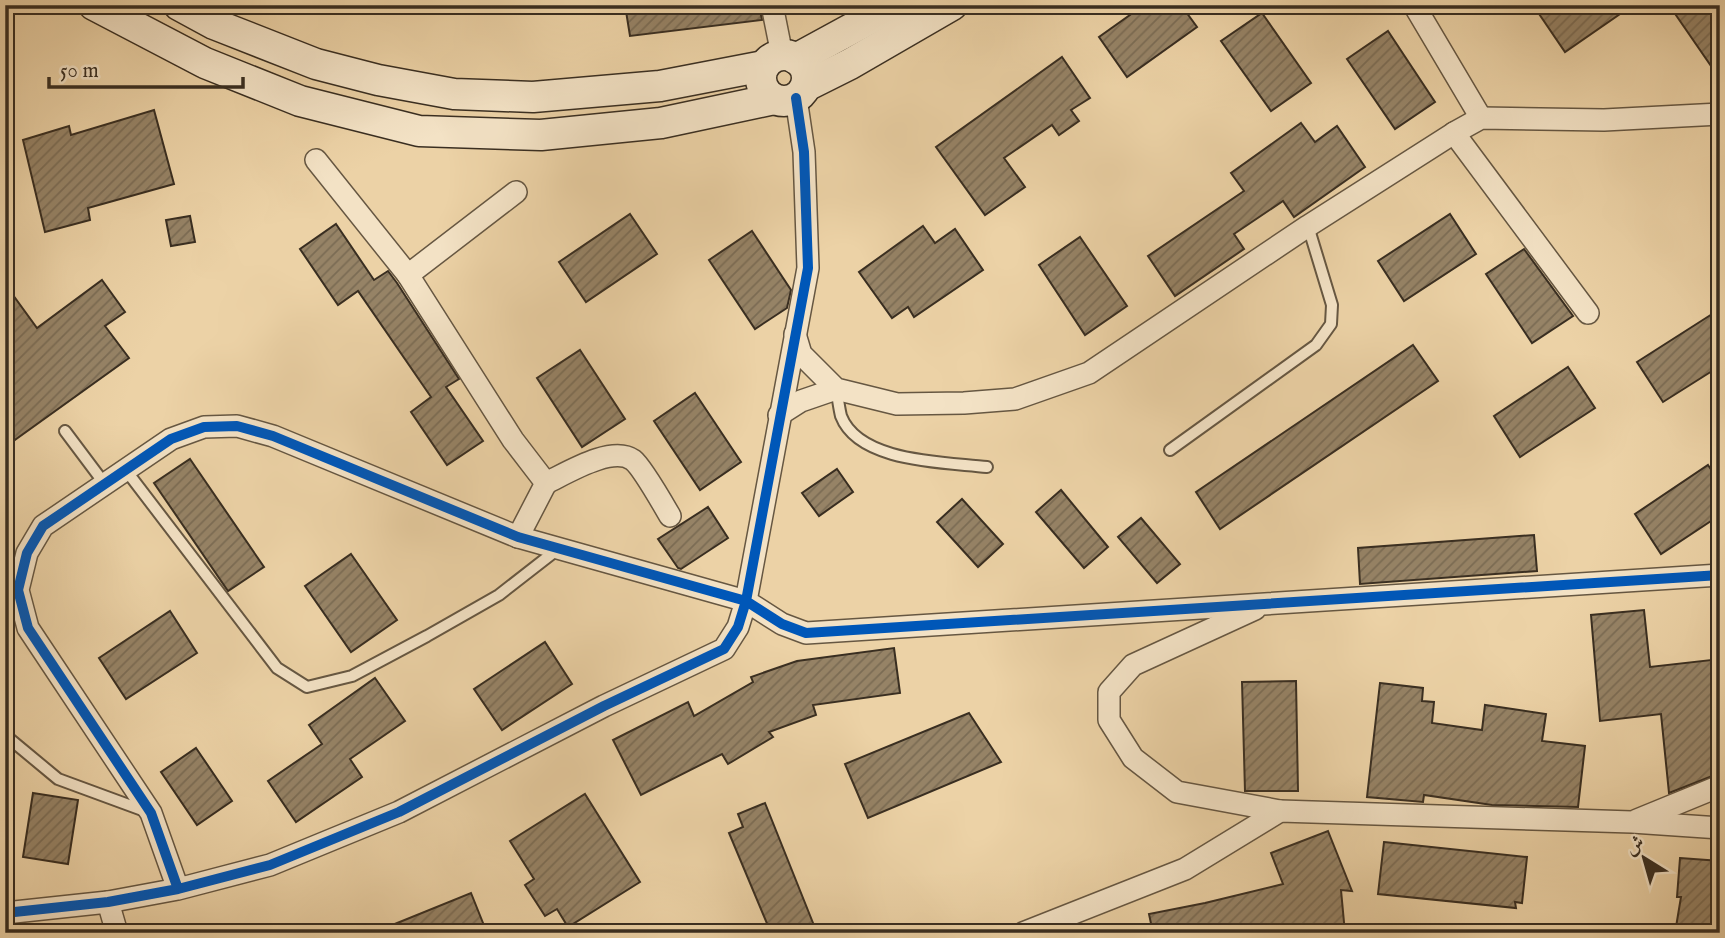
<svg xmlns="http://www.w3.org/2000/svg" width="1725" height="938" font-family="'IM FELL English',Amiri,serif">
<defs>
<pattern id="building-hatch" width="6" height="6" patternUnits="userSpaceOnUse" patternTransform="scale(1.75)"><rect width="6" height="6" fill="#968366"/><path d="M-1 1l2-2M0 6l6-6M5 7l2-2" fill="none" stroke="#7b6c54"/></pattern>
</defs>
<rect width="100%" height="100%" fill="#ecd2a6"/>
<filter id="stains"><feTurbulence type="fractalNoise" baseFrequency=".00286" numOctaves="4"/><feColorMatrix values="0 0 0 0 .2 0 0 0 0 .09 0 0 0 0 .02 0 0 0 .5 -.17"/></filter>
<radialGradient id="worn" r=".72"><stop offset=".6" stop-color="#630" stop-opacity="0"/><stop offset="1" stop-color="#630" stop-opacity=".3"/></radialGradient>
<!-- building -->
<g fill="url(#building-hatch)" stroke="#392e21" stroke-width="2">
<path d="M625,5H759L762,20L630,36Z"/>
<path d="M1144,5H1181L1197,27L1127,77L1099,37Z"/>
<path d="M1533,5H1633L1565,52Z"/>
<path d="M1669,5H1720V79Z"/>
<path d="M1262,13L1311,83L1271,111L1221,41Z"/>
<path d="M1388,31L1435,102L1395,129L1347,59Z"/>
<path d="M1062,57L1090,98L1071,110L1079,121L1059,135L1052,125L1004,158L1025,187L985,215L936,147Z"/>
<path d="M154,110L174,184L88,208L90,220L45,232L23,140L69,126L71,135Z"/>
<path d="M1301,123L1315,142L1337,126L1365,167L1294,217L1283,201L1234,234L1244,249L1175,296L1148,256L1244,191L1231,173Z"/>
<path d="M630,214L657,254L586,302L559,262Z"/>
<path d="M1450,214L1476,254L1404,301L1378,261Z"/>
<path d="M190,216L195,242L171,246L166,220Z"/>
<path d="M336,224L374,280L388,271L397,283L459,379L446,387L483,441L447,465L411,412L431,397L358,291L338,305L300,249Z"/>
<path d="M923,226L935,243L955,229L983,270L914,317L908,307L892,318L859,272Z"/>
<path d="M752,231L791,290L787,308L755,329L709,260Z"/>
<path d="M1080,237L1127,306L1085,335L1039,265Z"/>
<path d="M1524,249L1573,316L1532,343L1486,274Z"/>
<path d="M102,280L125,312L105,326L129,358L5,447V284L37,328Z"/>
<path d="M1720,309V366L1663,402L1637,362Z"/>
<path d="M1413,345L1438,381L1220,529L1196,492Z"/>
<path d="M580,350L625,419L582,447L537,378Z"/>
<path d="M1568,367L1595,408L1520,457L1494,416Z"/>
<path d="M695,393L741,462L700,490L654,421Z"/>
<path d="M190,459L264,567L228,591L154,483Z"/>
<path d="M1708,465L1720,483V515L1661,554L1635,514Z"/>
<path d="M837,469L853,492L819,516L802,493Z"/>
<path d="M1061,490L1108,547L1084,568L1036,512Z"/>
<path d="M962,499L1003,544L978,567L937,522Z"/>
<path d="M708,507L728,538L681,569L678,568L658,539Z"/>
<path d="M1141,518L1180,564L1157,583L1118,537Z"/>
<path d="M1534,535L1537,571L1360,584L1358,548Z"/>
<path d="M351,554L397,620L351,652L305,586Z"/>
<path d="M1644,610L1650,667L1720,659V773L1669,793L1661,714L1600,721L1591,615Z"/>
<path d="M170,611L197,653L126,699L99,658Z"/>
<path d="M545,642L572,684L502,730L474,689Z"/>
<path d="M894,648L900,693L813,705L816,715L769,732L773,737L728,764L722,754L641,795L613,740L688,702L694,716L753,682L751,677L797,661Z"/>
<path d="M375,678L405,721L350,759L362,777L296,822L268,781L322,744L309,725Z"/>
<path d="M1296,681L1298,791H1245L1242,682Z"/>
<path d="M1380,683L1423,688L1422,701L1434,702L1432,723L1482,730L1485,705L1546,714L1542,741L1585,746L1578,807L1492,805L1424,795L1423,802L1367,797Z"/>
<path d="M969,713L1001,762L868,818L845,764Z"/>
<path d="M196,748L232,801L197,825L161,772Z"/>
<path d="M33,793L78,800L68,864L23,857Z"/>
<path d="M585,794L640,882L568,927L557,909L545,916L525,885L534,879L510,841Z"/>
<path d="M765,803L817,933H771L729,833L743,827L738,814Z"/>
<path d="M1328,831L1352,891L1341,890L1345,933H1153L1149,914L1205,903L1283,884L1271,853Z"/>
<path d="M1384,842L1527,857L1522,903L1515,902L1516,908L1378,894Z"/>
<path d="M1680,858L1720,861V933H1675L1681,897H1677Z"/>
<path d="M471,893L487,933H375V932Z"/>
</g>
<g fill="none" stroke-linecap="round" stroke-linejoin="round">
<!-- lane casing -->
<g stroke="#665742" stroke-width="14">
<g id="lane">
<path d="M836,389C838,398 839,408 841,416C859,463 946,462 987,467"/>
<path d="M65,431L104,483"/>
<path d="M1170,450L1316,345L1331,324L1332,305L1308,226"/>
<path d="M125,469L277,668L307,687L352,676L427,636L499,595L558,549"/>
<path d="M5,735L58,779L145,811"/>
</g>
</g>
<!-- street casing -->
<g stroke="#665742" stroke-width="24">
<g id="street">
<path d="M772,5L782,55"/>
<path d="M1414,5L1481,118"/>
<path d="M796,98L804,152L808,268L746,601L782,624L806,633L1720,575"/>
<path d="M1454,133L1588,313"/>
<path d="M316,160L408,275L513,440L546,483L518,537"/>
<path d="M408,275L516,192"/>
<path d="M795,334L801,354L836,389L897,404L964,403L1015,399L1089,373L1308,226L1454,133L1481,118L1604,120L1720,114"/>
<path d="M779,415L801,401L836,389"/>
<path d="M546,483C567,473 612,445 633,460C642,467 663,504 670,516"/>
<path d="M1255,609L1133,665L1109,692V720L1133,758L1177,792L1280,811"/>
<path d="M1637,820L1720,786"/>
<path d="M108,902L117,933"/>
<path d="M5,913L108,902L178,889L270,865L399,812L604,706L724,649L738,627L746,601L518,537L273,436L237,426L204,427L171,439L43,526L27,553L18,590L28,628L151,813L178,889"/>
<path d="M1023,933L1185,869L1280,811L1632,822L1720,828"/>
</g>
</g>
<!-- secondary casing -->
<g stroke="#392e21" stroke-width="33">
<g id="secondary">
<path d="M94,5L205,63L300,101L419,131L541,135L661,123L774,99"/>
<path d="M179,5L214,24L316,64L378,80L454,94L533,97L660,86L764,66"/>
<circle cx="784" cy="78" r="23"/>
<path d="M796,59L895,5"/>
<path d="M806,86L850,64L952,5"/>
</g>
</g>
<!-- lane -->
<use href="#lane" stroke="#f3e2c5" stroke-width="10"/>
<!-- street -->
<use href="#street" stroke="#f3e2c5" stroke-width="21"/>
<!-- secondary -->
<use href="#secondary" stroke="#f3e2c5" stroke-width="30"/>
<!-- cycleway casing -->
<g stroke="#f3e2c5" stroke-width="15">
<g id="cycleway">
<path d="M796,98L804,152L808,268L746,601L782,624L806,633L1720,575"/>
<path d="M5,913L108,902L178,889L270,865L399,812L604,706L724,649L738,627L746,601L518,537L273,436L237,426L204,427L171,439L43,526L27,553L18,590L28,628L151,813L178,889"/>
</g>
</g>
<!-- cycleway -->
<use href="#cycleway" stroke="#0057b8" stroke-width="10"/>
</g>
<!-- margin -->
<rect width="1725" height="938" fill="none" stroke="#ecd2a6" stroke-width="28"/>
<rect x="7" y="7" width="1711" height="924" fill="none" stroke="#392e21" stroke-width="3.5"/>
<rect x="14" y="14" width="1697" height="910" fill="none" stroke="#392e21" stroke-width="2"/>
<!-- north arrow -->
<g transform="translate(1644 858) rotate(323)" stroke="#f3e2c5" stroke-width="5" paint-order="stroke">
<path d="M0-5L12 26L0 18L-12 26Z" fill="#392e21"/>
<text y="-10" font-size="19" font-weight="bold" text-anchor="middle" fill="#392e21">ش</text>
</g>
<!-- scale -->
<path d="M49 77v10h194v-10" fill="none" stroke="#392e21" stroke-width="3.5"/>
<text x="60" y="77" font-size="21" fill="#392e21" stroke="#f3e2c5" stroke-width="5" paint-order="stroke">50 m</text>
<rect width="100%" height="100%" filter="url(#stains)"/>
<rect width="100%" height="100%" fill="url(#worn)"/>
</svg>
